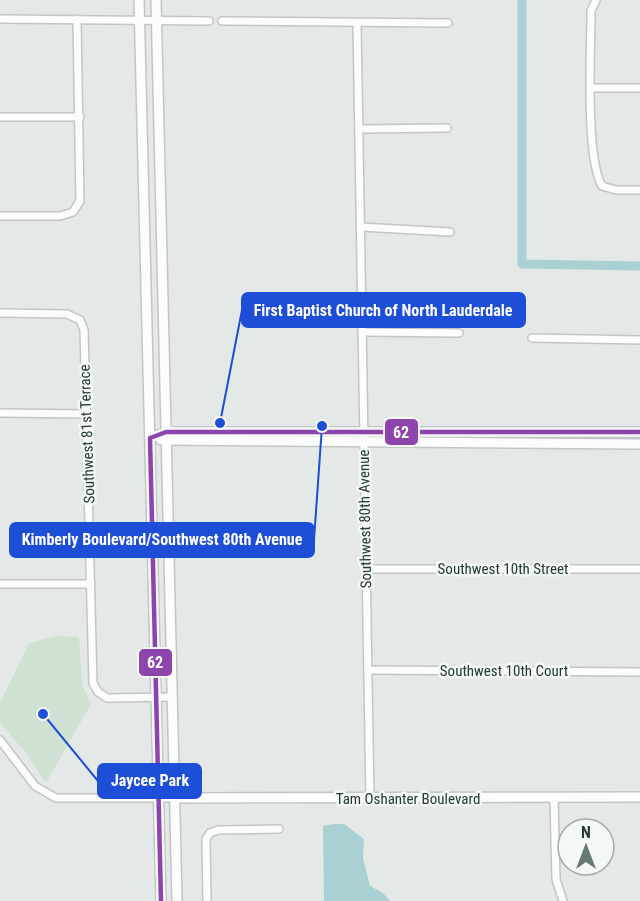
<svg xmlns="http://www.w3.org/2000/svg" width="640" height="901" font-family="'Roboto Condensed',sans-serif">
<rect width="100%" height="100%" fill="#e4e9e7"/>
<!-- green -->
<path fill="#cfe1d3" d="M58,636L79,637L82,685L91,704L46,783L26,753L0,723V703L29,643Z"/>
<!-- water -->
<path fill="#a9d0d3" d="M333,824H344L364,839L363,858L370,886L383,893L390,901H324L323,826Z"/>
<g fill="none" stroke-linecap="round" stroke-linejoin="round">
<!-- canal -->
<path stroke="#a9d0d3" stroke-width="9" d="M522,0V264L640,266"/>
<!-- minor casing -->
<g stroke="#c1c6c4" stroke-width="10">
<g id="minor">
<path d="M596,0L591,11C591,50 585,156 602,186L616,190H640"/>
<path d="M0,19L209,21"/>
<path d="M222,21L448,23"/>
<path d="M357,23L370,799"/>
<path d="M592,88H640"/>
<path d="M0,117H80"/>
<path d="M359,129L447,128"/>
<path d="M0,216H60L73,212L80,201L77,19"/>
<path d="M361,227L450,232"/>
<path d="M0,313L67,314L80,320L84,330L93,683L98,692L107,698L173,697"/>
<path d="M362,332L459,333"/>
<path d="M532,338L640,340"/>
<path d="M0,413L86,414"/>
<path d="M366,569H640"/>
<path d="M0,584H91"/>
<path d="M368,670L640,672"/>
<path d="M0,740L35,786L56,798H175"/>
<path d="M554,798L556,879L563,901"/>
<path d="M207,901L206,839L210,833L218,830L279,829"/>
</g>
</g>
<!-- tertiary casing -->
<g stroke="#c1c6c4" stroke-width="12">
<g id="tertiary">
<path d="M139,0L161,901"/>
<path d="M156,0L177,901"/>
<path d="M150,438L166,432H640"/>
<path d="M161,440L640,444"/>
<path d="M175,798L640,797"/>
</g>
</g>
<!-- minor -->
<use href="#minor" stroke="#fbfcfb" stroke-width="7"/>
<!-- tertiary -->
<use href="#tertiary" stroke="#fbfcfb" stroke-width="9"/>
<!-- bus-1 casing -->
<g stroke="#f3f8f5" stroke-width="9">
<path id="bus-1" d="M161,901L150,438L166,432H640"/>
</g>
<!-- bus-1 -->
<use href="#bus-1" stroke="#8e44ad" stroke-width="4.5"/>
</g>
<g text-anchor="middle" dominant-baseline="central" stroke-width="5" stroke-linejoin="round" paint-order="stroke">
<!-- street labels -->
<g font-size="15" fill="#243a33" stroke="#f3f8f5">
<text transform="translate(87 434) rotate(-92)">Southwest 81st Terrace</text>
<text transform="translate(365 519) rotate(-91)">Southwest 80th Avenue</text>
<text x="503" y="569">Southwest 10th Street</text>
<text x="504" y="671">Southwest 10th Court</text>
<text x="408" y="799">Tam Oshanter Boulevard</text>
</g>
</g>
<!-- callouts -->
<path fill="none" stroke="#1d4ed8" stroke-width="2" d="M220 423L242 310M322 426L314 540M43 714L98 781"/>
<g fill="#1d4ed8" stroke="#f3f8f5" stroke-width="2">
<circle cx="220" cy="423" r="6"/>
<circle cx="322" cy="426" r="6"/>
<circle cx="43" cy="714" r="6"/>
</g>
<g fill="#1d4ed8" stroke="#1d4ed8" stroke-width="2">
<rect x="242" y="293" width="283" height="34" rx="6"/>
<rect x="10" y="523" width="304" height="34" rx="6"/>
<rect x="98" y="764" width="103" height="34" rx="6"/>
</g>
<g font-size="16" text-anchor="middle" font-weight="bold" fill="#fff">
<text x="383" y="316">First Baptist Church of North Lauderdale</text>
<text x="162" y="545">Kimberly Boulevard/Southwest 80th Avenue</text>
<text x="150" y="786">Jaycee Park</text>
</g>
<g stroke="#f3f8f5" stroke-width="2">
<rect x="384" y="418" width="35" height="28" rx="6" fill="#8e44ad"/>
<rect x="138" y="648" width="35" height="29" rx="6" fill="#8e44ad"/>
</g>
<g font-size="16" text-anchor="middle" font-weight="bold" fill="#fff">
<text x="401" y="438">62</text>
<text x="155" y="668">62</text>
</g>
<!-- north arrow -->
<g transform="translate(586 847)"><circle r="28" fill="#f3f8f5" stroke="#a0aca7" stroke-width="1.5"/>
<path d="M0-4.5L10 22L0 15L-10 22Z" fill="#677772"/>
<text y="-9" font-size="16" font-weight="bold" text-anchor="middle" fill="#243a33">N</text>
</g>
</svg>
